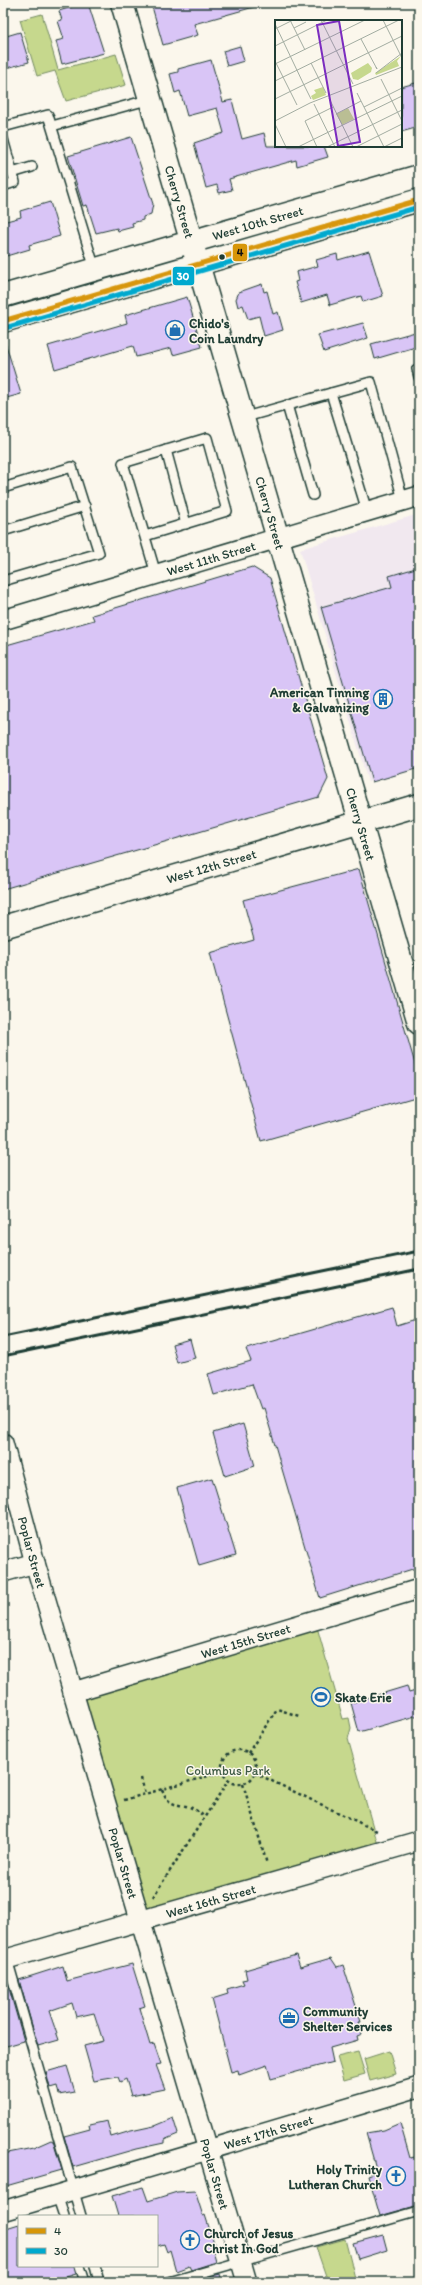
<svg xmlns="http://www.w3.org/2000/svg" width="422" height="2285" font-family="Itim,sans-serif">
<rect width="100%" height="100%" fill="#fbf7ec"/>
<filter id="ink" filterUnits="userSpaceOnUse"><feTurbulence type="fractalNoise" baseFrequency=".025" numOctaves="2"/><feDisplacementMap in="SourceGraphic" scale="8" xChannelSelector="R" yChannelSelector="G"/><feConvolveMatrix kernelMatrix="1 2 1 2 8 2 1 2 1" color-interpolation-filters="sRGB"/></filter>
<g filter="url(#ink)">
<!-- built -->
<path fill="#f1e8ef" d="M419,514V767L368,782L300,549Z"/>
<!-- green -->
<g fill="#c6d88d" stroke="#728a60">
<path d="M42,14L58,70L116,54L126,85L66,101L55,71L37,76L20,20Z"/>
<path d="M315,1620L343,1719L349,1718L351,1728L348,1739L380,1852L140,1920L73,1692Z"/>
<path d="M389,2051L396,2074L370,2081L364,2059Z"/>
<path d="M358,2052L365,2074L344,2080L337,2057Z"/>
<path d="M345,2239L356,2282H328L316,2247Z"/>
</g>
<!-- building -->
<g fill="#d9c5f6" stroke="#1f3d34">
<path d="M84,3H88L104,53L62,64L56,41L64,39L58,21L62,20L59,11Z"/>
<path d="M151,3H253L254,7L194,24L198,35L163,45Z"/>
<path d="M20,32L29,62L3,69V37Z"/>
<path d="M240,46L244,61L227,66L223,51Z"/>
<path d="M211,60L223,102L232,100L242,139L264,133L267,146H324L328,157L297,166L296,160L229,179L232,190L219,193L217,185L206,188L194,143L224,133L217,108L187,116L180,91L175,93L170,74L178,72V69Z"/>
<path d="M419,82V127L401,132V87Z"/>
<path d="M131,137L153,204L151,214L143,217V220L132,223L133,227L118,231L117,228L96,233L87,205L83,206L68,156Z"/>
<path d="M50,202L60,236L29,245L30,249L3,257V222L21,217L20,211Z"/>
<path d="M369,251L383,296L363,302L361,296L330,305L327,295L301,303L295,282L298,281L296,272L318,266L316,260L337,254L338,260Z"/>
<path d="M262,284L264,292L267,291L273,314L278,312L283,330L264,336L259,316L248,319L243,305L238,307L236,299L239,292Z"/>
<path d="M187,297L202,347L173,355L171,348L136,357L133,346L55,369L48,346L127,323L125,315Z"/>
<path d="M363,323L368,338L324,352L318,335Z"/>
<path d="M419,331V346L375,359L371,344Z"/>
<path d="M6,345L21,394L3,399V346Z"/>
<path d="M252,567L270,578L328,779L319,797L3,889V646L94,620L92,615Z"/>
<path d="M419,567V768L372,782L321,607L392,587L389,576Z"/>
<path d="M359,869L419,1078V1096L261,1141L210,953L254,940L243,900Z"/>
<path d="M392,1307L397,1326L419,1319V1567L320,1598L264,1408L261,1409L252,1384L214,1395L208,1374L251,1361L246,1349Z"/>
<path d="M190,1339L195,1358L177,1363L172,1344Z"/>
<path d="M243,1424L255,1466L225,1476L213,1433Z"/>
<path d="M212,1478L236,1555L199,1566L177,1488Z"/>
<path d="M407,1686L409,1693L419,1690V1715L359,1732L351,1703Z"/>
<path d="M296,1955L300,1967L331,1958L337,1967L343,1965L361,2022H358L362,2034L357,2036L358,2040L330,2048L333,2062L271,2079L267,2065L239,2075L238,2070L231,2072L212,1999L228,1994L227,1989L244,1984L242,1980L247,1979L245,1970Z"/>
<path d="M132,1964L145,2006L139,2008L150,2045L154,2044L161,2064L156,2065L165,2089L131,2096L126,2079L120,2082L118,2077L94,2081L84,2046L103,2041L94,2013L76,2017L72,2003L49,2011L59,2040L38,2046L19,1980L63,1966L67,1981Z"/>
<path d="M8,1985L24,2041L3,2047V1986Z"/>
<path d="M67,2066L75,2092L59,2095L57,2086L50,2088L46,2072Z"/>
<path d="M173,2118L178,2134L164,2140V2143L136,2149L73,2167L64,2136L90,2129L89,2125L107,2121L111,2137L131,2131L154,2126Z"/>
<path d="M400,2123L410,2158L419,2156V2205L380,2216L368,2175L377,2172L366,2133L384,2130Z"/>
<path d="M51,2140L53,2141L62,2170L6,2186L3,2177V2154L33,2148Z"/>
<path d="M143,2187L148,2201L177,2192L195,2191L203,2216L205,2215L215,2246L212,2247L216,2262L191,2270L189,2266L176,2271L170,2250L167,2252L164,2244L157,2246V2216H118L112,2196Z"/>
<path d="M19,2224V2266H74L76,2274L50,2282H3V2229Z"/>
<path d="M383,2235L387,2250L358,2259L353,2243Z"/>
<path d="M220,2274L222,2282L195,2281Z"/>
</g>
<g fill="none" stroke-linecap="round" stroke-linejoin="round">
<!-- service casing -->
<g stroke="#1f3d34" stroke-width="12">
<g id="service">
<path d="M52,126L151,99"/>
<path d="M3,127L48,115L95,269"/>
<path d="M3,139L15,182L3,186"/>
<path d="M12,173L32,167"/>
<path d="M419,368L417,369L419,377"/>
<path d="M331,393L371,382L403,500"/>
<path d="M287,405L313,495"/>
<path d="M242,418L331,393L367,511"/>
<path d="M166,450L186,524"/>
<path d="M3,488L72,467L99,553L3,581"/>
<path d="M3,531L85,506"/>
<path d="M145,536L227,511L207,438L123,463L156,574"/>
<path d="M7,1959L81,2216"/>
<path d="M57,2195L64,2216"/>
<path d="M80,2266L85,2282"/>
<path d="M95,2266L99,2282"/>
<path d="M169,2282L419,2211"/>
</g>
</g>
<!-- minor casing -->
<g stroke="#1f3d34" stroke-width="22">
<g id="minor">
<path id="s1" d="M3,620L419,496"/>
<path id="s2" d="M3,1443L35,1563L247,2282"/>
<path d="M3,1572L35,1563"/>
<path id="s3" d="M73,1692L419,1589"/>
<path id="s4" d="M3,1960L419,1841"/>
<path id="s5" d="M3,2211L419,2087"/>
</g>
</g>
<!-- tertiary casing -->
<g stroke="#1f3d34" stroke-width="25">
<g id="tertiary">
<path id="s6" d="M122,3L419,1023"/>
<path id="s7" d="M3,296L419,176"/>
<path d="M3,321L419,200"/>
</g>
</g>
<!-- primary casing -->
<g stroke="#1f3d34" stroke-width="25">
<g id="primary">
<path id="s8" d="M3,927L419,805"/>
</g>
</g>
<!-- path -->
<g stroke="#1f3d34" stroke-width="2.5" stroke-dasharray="3 3" stroke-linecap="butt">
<circle cx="239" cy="1767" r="17"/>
<path d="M248,1753L277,1709L299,1716"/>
<path d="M255,1773L379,1832"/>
<path d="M141,1778L145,1794"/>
<path d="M243,1784L267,1864"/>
<path d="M162,1789C170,1810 178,1802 192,1808C196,1810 201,1814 205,1817"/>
<path d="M124,1800L222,1772"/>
<path d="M153,1897L228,1781"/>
</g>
<!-- service -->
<use href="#service" stroke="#fbf7ec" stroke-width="9"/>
<!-- minor -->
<use href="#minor" stroke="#fbf7ec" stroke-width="19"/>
<!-- tertiary -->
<use href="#tertiary" stroke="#fbf7ec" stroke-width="22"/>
<!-- primary -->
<use href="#primary" stroke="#fbf7ec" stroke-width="22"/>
<!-- rail -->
<g stroke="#1f3d34" stroke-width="3">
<path d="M3,1337L419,1251"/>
<path d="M3,1356L419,1269"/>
</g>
<!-- bus-1 casing -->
<g stroke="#fbf7ec" stroke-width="8">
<path id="bus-1" d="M3,321L419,200"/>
</g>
<!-- bus-2 casing -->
<g stroke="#fbf7ec" stroke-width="8">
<path id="bus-2" d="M5,328L419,207"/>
</g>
<!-- bus-1 -->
<use href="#bus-1" stroke="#d79608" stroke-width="5"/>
<!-- bus-2 -->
<use href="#bus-2" stroke="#00a9ce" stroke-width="5"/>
</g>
</g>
<!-- icons -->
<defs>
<g id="shop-ring" transform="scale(1)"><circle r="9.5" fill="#fbf7ec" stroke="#1f6fb2" stroke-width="1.5"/><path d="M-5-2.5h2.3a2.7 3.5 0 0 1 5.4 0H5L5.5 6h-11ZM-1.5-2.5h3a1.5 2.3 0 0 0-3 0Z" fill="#1f6fb2"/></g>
<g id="building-ring" transform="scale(1)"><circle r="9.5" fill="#fbf7ec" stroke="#1f6fb2" stroke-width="1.5"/><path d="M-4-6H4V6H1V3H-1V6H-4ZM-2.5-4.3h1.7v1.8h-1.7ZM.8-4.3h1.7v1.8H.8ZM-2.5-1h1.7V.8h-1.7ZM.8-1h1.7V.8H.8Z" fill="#1f6fb2"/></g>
<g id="stadium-ring" transform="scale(1)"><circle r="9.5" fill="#fbf7ec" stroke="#1f6fb2" stroke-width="1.5"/><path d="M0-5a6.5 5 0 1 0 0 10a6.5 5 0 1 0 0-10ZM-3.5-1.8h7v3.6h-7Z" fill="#1f6fb2"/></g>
<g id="office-ring" transform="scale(1)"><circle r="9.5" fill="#fbf7ec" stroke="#1f6fb2" stroke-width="1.5"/><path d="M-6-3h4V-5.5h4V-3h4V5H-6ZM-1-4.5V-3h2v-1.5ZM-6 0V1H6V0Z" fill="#1f6fb2"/></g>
<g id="church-ring" transform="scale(1)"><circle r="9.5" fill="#fbf7ec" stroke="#1f6fb2" stroke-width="1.5"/><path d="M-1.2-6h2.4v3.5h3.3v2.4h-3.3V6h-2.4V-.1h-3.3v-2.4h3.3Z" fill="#1f6fb2"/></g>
</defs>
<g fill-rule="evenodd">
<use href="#shop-ring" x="175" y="330"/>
<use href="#building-ring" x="383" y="699"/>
<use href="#stadium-ring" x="321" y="1697"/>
<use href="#office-ring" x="289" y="2018"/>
<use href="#church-ring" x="396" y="2176"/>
<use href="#church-ring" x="190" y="2240"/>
</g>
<!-- markers -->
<circle fill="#1f3d34" stroke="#fbf7ec" stroke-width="1.5" cx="222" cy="257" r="3.5"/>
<g text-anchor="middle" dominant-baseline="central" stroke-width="3" stroke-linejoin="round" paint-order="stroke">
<!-- street labels -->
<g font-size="13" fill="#1f3d34" stroke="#fbf7ec">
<text stroke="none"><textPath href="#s6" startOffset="207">Cherry Street</textPath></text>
<text stroke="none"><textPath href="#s7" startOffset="265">West 10th Street</textPath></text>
<text stroke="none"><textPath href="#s6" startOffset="531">Cherry Street</textPath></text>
<text stroke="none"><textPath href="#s1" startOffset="217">West 11th Street</textPath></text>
<text stroke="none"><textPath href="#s6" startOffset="855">Cherry Street</textPath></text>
<text stroke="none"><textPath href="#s8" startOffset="217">West 12th Street</textPath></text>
<text stroke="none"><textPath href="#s2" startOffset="113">Poplar Street</textPath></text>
<text stroke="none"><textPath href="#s3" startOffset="180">West 15th Street</textPath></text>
<text stroke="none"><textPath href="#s2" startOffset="437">Poplar Street</textPath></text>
<text stroke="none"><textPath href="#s4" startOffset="216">West 16th Street</textPath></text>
<text stroke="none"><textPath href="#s5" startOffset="277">West 17th Street</textPath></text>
<text stroke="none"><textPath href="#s2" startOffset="761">Poplar Street</textPath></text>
</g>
<!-- poi labels -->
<g font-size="13" font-weight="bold" fill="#1f3d34" stroke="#fbf7ec" text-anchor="start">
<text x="189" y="323">Chido's<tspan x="189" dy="15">Coin Laundry</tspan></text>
<text x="369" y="692" text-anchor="end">American Tinning<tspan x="369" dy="15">&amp; Galvanizing</tspan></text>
<text x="335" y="1697">Skate Erie</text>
<text x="303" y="2011">Community<tspan x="303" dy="15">Shelter Services</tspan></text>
<text x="382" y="2169" text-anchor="end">Holy Trinity<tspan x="382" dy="15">Lutheran Church</tspan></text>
<text x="204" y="2233">Church of Jesus<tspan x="204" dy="15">Christ In God</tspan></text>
</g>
<!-- park labels -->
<g font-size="13" fill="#405c46" stroke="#fbf7ec">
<text x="228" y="1770">Columbus Park</text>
</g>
</g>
<!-- overview -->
<g transform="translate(275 20)">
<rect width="127" height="127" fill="#fbf7ec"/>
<path d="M126,36L122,41L124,46L101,55L100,53ZM93,43L97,48L96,52L83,60L78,59L76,53ZM48,67L51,75L38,80L36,76L41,73L39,70ZM73,88L79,99L67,105L61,94Z" fill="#c6d88d"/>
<path fill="none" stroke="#a3ada2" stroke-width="1" d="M15,0L30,30M46,0L78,64M108,0L127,38M0,4L29,65M19,8L31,2M0,9L18,0M86,19L102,49L101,47M0,26L52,0M0,41L22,85M36,43L51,73M0,44L90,0M101,53L127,33M106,59L127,101M0,61L124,0M29,65L36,79M82,73L109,127M54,78L78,127M0,79L127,16M39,84L60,127M89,87L127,68M61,94L86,81M0,101L35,83L127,47M0,104L11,127M23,127L127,76M42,127L30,101L58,87M52,127L127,90M81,127L127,104M109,127L127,118"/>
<path fill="#7b2cbf" fill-opacity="0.15" stroke="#7b2cbf" stroke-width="2" d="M64,1L85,122L63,126L42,5Z"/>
<rect width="127" height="127" fill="none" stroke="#1f3d34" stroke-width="2"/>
</g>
<g stroke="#fbf7ec" stroke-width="1.5">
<rect x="232" y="243" width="16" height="19" rx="4" fill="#d79608"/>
<rect x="172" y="266" width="23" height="20" rx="4" fill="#00a9ce"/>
</g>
<g font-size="11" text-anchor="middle" font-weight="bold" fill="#fff">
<text x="183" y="280">30</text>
</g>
<g font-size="11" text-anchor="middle" font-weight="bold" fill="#111">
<text x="240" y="256">4</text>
</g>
<!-- margin -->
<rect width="422" height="2285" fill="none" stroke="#fbf7ec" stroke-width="16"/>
<rect x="8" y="8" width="406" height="2269" fill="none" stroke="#1f3d34" stroke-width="1.5" filter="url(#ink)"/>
<!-- legend -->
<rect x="18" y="2215" width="140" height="52" fill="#fbf7ec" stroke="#a3ada2"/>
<rect x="26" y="2228" width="20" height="6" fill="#d79608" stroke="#a3ada2"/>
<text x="54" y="2235" font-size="12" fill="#1f3d34">4</text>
<rect x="26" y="2248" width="20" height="6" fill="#00a9ce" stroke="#a3ada2"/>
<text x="54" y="2255" font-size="12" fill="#1f3d34">30</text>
</svg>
